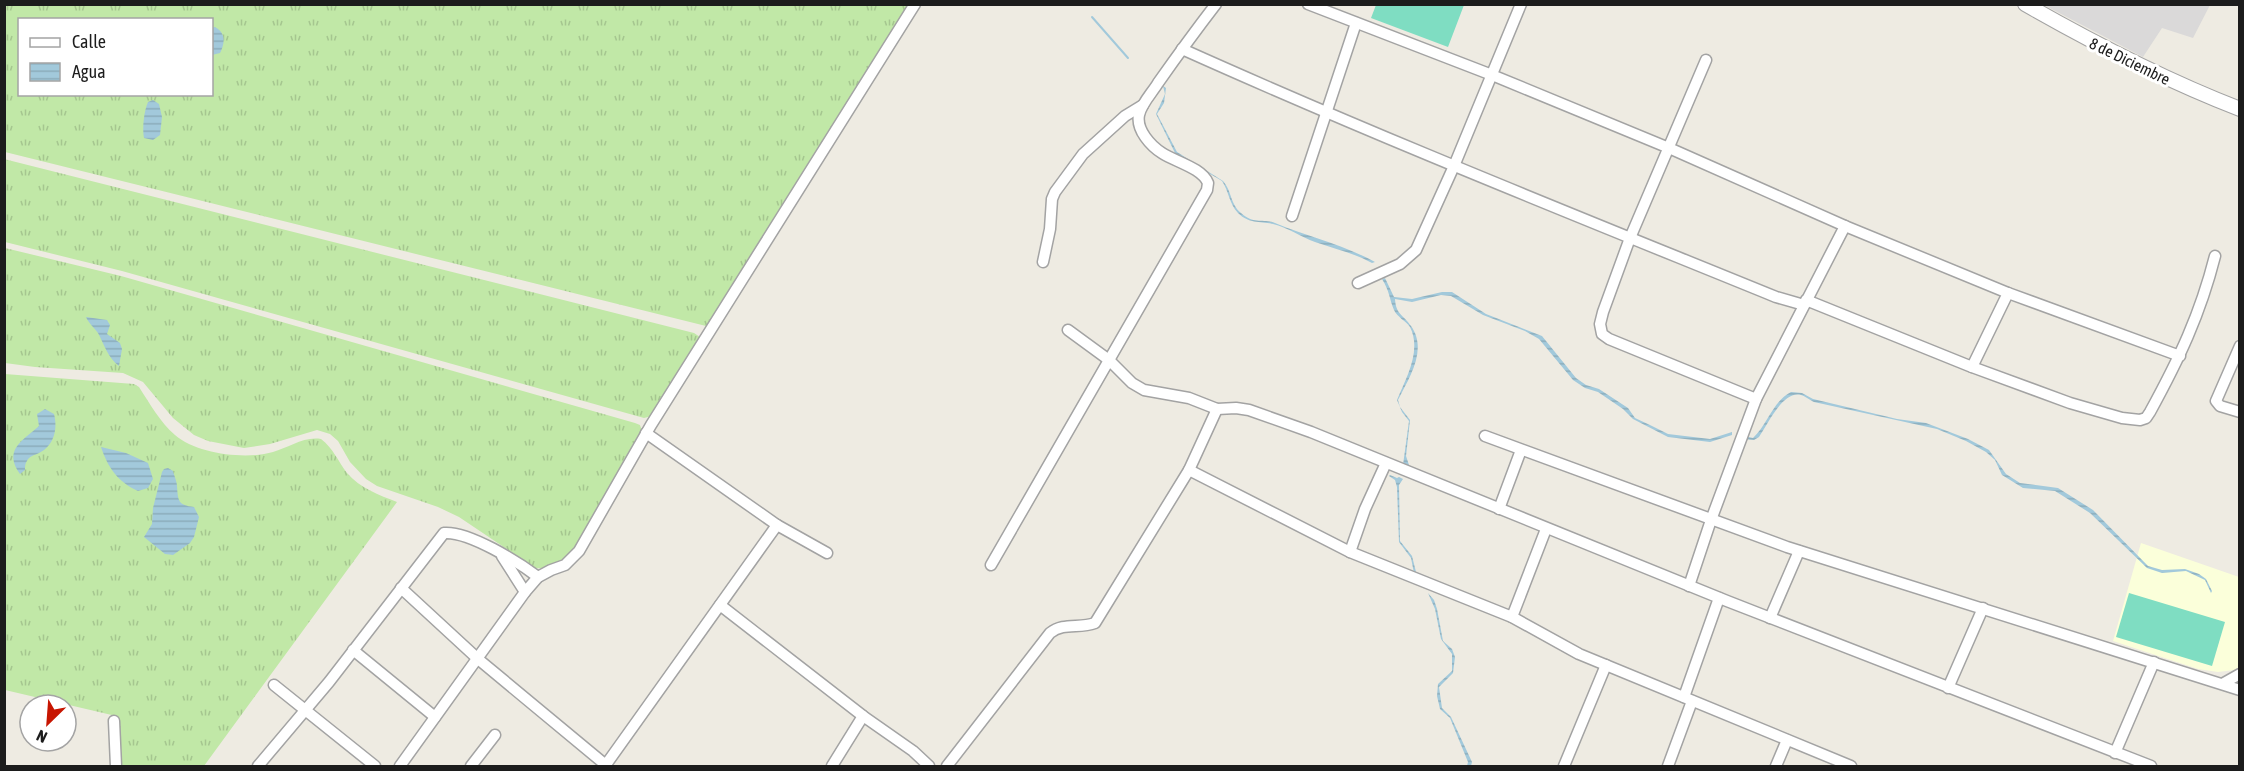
<svg xmlns="http://www.w3.org/2000/svg" width="2244" height="771" font-family="'Asap Condensed',sans-serif">
<defs>
<pattern id="grass-tufts" width="24" height="20" patternUnits="userSpaceOnUse" patternTransform="scale(1.5)"><rect width="24" height="20" fill="#c1e8a7"/><path d="M3 7l-1-3M5 7V3M7 7l1-3M15 17l-1-3M17 17v-4M19 17l1-3" fill="none" stroke="#a5c68f"/></pattern>
<pattern id="water-rules" width="6" height="5" patternUnits="userSpaceOnUse" patternTransform="scale(1.5)"><rect width="6" height="5" fill="#a2c9db"/><path d="M0 2.5h6" fill="none" stroke="#8bacbb"/></pattern>
</defs>
<rect width="100%" height="100%" fill="#eeebe2"/>
<!-- residential -->
<path fill="#dad9d9" d="M2044,5H2210L2193,38L2162,28L2143,57Z"/>
<!-- education -->
<path fill="#fbffda" d="M2141,543L2239,577V667L2234,670L2218,672L2198,669L2113,641Z"/>
<!-- grass -->
<g fill="url(#grass-tufts)" fill-rule="evenodd">
<path d="M4,5H911L709,325L706,326L5,152ZM20,20H212V94H20Z"/>
<path d="M4,159L694,333L700,337L699,341L652,416L644,418L122,271L5,242Z"/>
<path d="M5,248L121,276L635,423L640,425L642,431L576,548C564,559 553,570 535,568L459,517L438,507L377,486L366,479L350,462L338,441L330,434L317,430L270,444L244,448L208,441L194,435L173,418L143,382L123,373L35,367L5,363Z"/>
<path d="M5,374L134,384L139,387C150,404 160,422 175,435C197,454 246,460 273,452C288,448 304,436 321,439C333,448 338,461 347,473C360,488 379,495 397,502L204,766H120L116,716L5,690Z"/>
</g>
<!-- pitch -->
<g fill="#7fddc2">
<path d="M1376,5V4L1464,5L1448,47L1371,18Z"/>
<path d="M2129,593L2225,622L2212,666L2116,637Z"/>
</g>
<!-- water -->
<g fill="url(#water-rules)">
<path d="M215,27C226,33 225,43 220,53L212,55V28Z"/>
<path d="M1163,86L1166,88L1164,103L1157,114L1177,152L1223,181C1232,191 1230,204 1241,213C1255,225 1262,218 1275,223C1309,237 1342,244 1375,262L1372,263C1354,253 1335,249 1315,242C1301,237 1287,227 1273,224C1260,221 1249,224 1238,213C1229,204 1229,191 1222,181L1175,153L1156,114L1165,94Z"/>
<path d="M153,100L159,104L162,117L160,135L153,140L144,138C142,128 144,111 148,102Z"/>
<path d="M1385,278L1394,297L1412,299L1442,292H1452L1486,314L1542,336L1576,378L1586,385L1599,389L1628,408L1635,418L1652,426L1668,434L1710,439L1732,432V435L1710,442L1668,437L1633,419L1623,409L1598,392L1585,388L1573,380L1539,339L1525,331L1483,315L1451,296L1441,295L1412,302L1395,299C1396,315 1403,314 1411,326C1428,350 1409,378 1398,400L1400,407L1410,420L1406,456L1410,468L1403,465L1409,421L1402,412L1397,400C1406,378 1422,351 1410,327C1406,321 1397,317 1394,310C1389,298 1390,292 1382,279Z"/>
<path d="M86,317L107,320L110,325L107,334L120,343L122,349L119,366C108,358 104,344 98,333C94,327 89,324 86,317Z"/>
<path d="M1791,392L1802,393L1813,399L1897,419L1926,423L1968,439L1989,450L2006,474L2020,483L2058,488L2093,510L2148,566L2162,570L2185,569L2199,574L2206,579L2212,591L2211,593L2205,580L2186,571L2162,573L2147,568L2090,513L2055,491L2023,488L2002,475L1995,460L1986,452L1966,441L1937,429L1814,402C1810,400 1805,396 1801,395C1783,390 1768,424 1759,437L1754,440L1743,439L1744,436L1753,438C1768,424 1773,401 1791,392Z"/>
<path d="M45,409L54,414C58,429 54,446 39,453C35,455 29,456 27,461C25,463 25,468 25,470L20,474C3,450 22,441 39,426L37,414Z"/>
<path d="M101,447L126,453L148,463L153,479L148,488L138,491C118,482 108,468 101,447Z"/>
<path d="M168,468L173,471C174,475 177,482 177,486C178,501 178,505 194,507L199,517L194,537L190,543L173,555L165,554L144,537L152,524L153,508L162,472L164,469Z"/>
<path d="M1390,475L1397,478L1399,477L1403,479L1399,485L1400,541L1412,556L1416,572L1510,611L1414,573L1411,558L1399,542L1397,487L1395,480L1389,476Z"/>
<path d="M1428,593L1434,600L1437,609L1443,641L1452,649L1455,657L1453,673L1439,687L1442,708L1451,717L1472,762L1471,766H1467L1468,762L1450,718L1440,709L1437,696L1438,684L1452,671V654L1441,639L1435,609Z"/>
</g>
<g fill="none" stroke-linecap="round" stroke-linejoin="round">
<!-- stream -->
<path stroke="#a2c9db" stroke-width="2" d="M1092,17L1128,58"/>
<!-- minor casing -->
<g stroke="#a3a3a3" stroke-width="13">
<g id="minor">
<path d="M1308,4L1492,75L1669,148L1845,226L2008,293L2180,356"/>
<path d="M1182,49C1378,137 1577,216 1776,297L1804,305"/>
<path d="M1706,60L1630,238L1603,312L1600,324L1602,334L1609,339L1756,399"/>
<path d="M1292,216L1356,23"/>
<path d="M1043,262L1050,229L1052,199L1055,192L1083,154L1125,116L1143,105"/>
<path d="M1358,283L1400,264L1416,250L1454,166L1521,4"/>
<path d="M1806,300L1972,367L2070,403L2122,418L2140,420L2146,418L2150,412C2179,359 2200,315 2215,256"/>
<path d="M1068,330L1109,360L1132,383L1144,390L1189,398L1217,409L1236,408L1249,410L1311,432L1727,601L2151,766"/>
<path d="M2240,346L2216,401L2220,406L2240,412"/>
<path d="M1972,367L2008,293"/>
<path d="M646,433L777,525L827,553"/>
<path d="M1485,436L1787,547L2240,690"/>
<path d="M1189,470L1350,552L1512,617L1579,654L1851,766"/>
<path d="M1499,509L1521,450"/>
<path d="M1350,552L1365,509L1386,463"/>
<path d="M502,556L525,592"/>
<path d="M991,565L1207,190L1208,183C1202,168 1176,162 1162,153C1151,146 1136,130 1139,115C1141,104 1152,93 1158,83C1177,56 1196,30 1216,4"/>
<path d="M1689,586L1711,520L1756,399L1845,226"/>
<path d="M401,588L478,659L607,766"/>
<path d="M720,605L863,716L913,751L929,766"/>
<path d="M1512,617L1546,529"/>
<path d="M1770,618L1799,551"/>
<path d="M353,650L435,717"/>
<path d="M2224,683L2240,674"/>
<path d="M274,685L375,766"/>
<path d="M1948,688L1983,608"/>
<path d="M1684,697L1719,598"/>
<path d="M114,721L116,766"/>
<path d="M2115,753L2154,662"/>
<path d="M258,766L329,682L444,533C469,531 518,562 538,577"/>
<path d="M400,766L525,592L538,577L551,570L565,565L579,551L651,425L915,4"/>
<path d="M471,766L495,735"/>
<path d="M605,766L777,525"/>
<path d="M832,766L863,716"/>
<path d="M947,766L1050,633C1064,622 1079,629 1095,623L1189,470L1217,409"/>
<path d="M1564,766L1606,665"/>
<path d="M1668,766L1692,701"/>
<path d="M1776,766L1787,740"/>
</g>
</g>
<!-- tertiary casing -->
<g stroke="#a3a3a3" stroke-width="16">
<path id="tertiary" d="M2025,4C2095,44 2165,80 2240,109"/>
</g>
<!-- minor -->
<use href="#minor" stroke="#fff" stroke-width="10"/>
<!-- tertiary -->
<use href="#tertiary" stroke="#fff" stroke-width="14"/>
</g>
<g text-anchor="middle" dominant-baseline="central" stroke-width="6" stroke-linejoin="round" paint-order="stroke">
<!-- street labels -->
<g font-size="16" fill="#1c1c1c" stroke="#fff">
<text transform="translate(2130 61) rotate(26)">8 de Diciembre</text>
</g>
</g>
<!-- border -->
<rect width="2244" height="771" fill="none" stroke="#1c1c1c" stroke-width="12"/>
<!-- legend -->
<rect x="18" y="18" width="195" height="78" fill="#ffffff" stroke="#a4a4a4" stroke-width="1.5"/>
<rect x="30" y="38" width="30" height="9" fill="#ffffff" stroke="#a4a4a4" stroke-width="1.5"/>
<text x="72" y="48" font-size="18" fill="#1c1c1c">Calle</text>
<rect x="30" y="63" width="30" height="18" fill="url(#water-rules)" stroke="#a4a4a4" stroke-width="1.5"/>
<text x="72" y="78" font-size="18" fill="#1c1c1c">Agua</text>
<!-- north arrow -->
<g transform="translate(48 723) rotate(205)"><circle r="28" fill="#ffffff" stroke="#a4a4a4" stroke-width="1.5"/>
<path d="M0-4.5L10 22L0 15L-10 22Z" fill="#c71501"/>
<text y="-9" font-size="16" font-weight="bold" text-anchor="middle" fill="#1c1c1c">N</text>
</g>
</svg>
